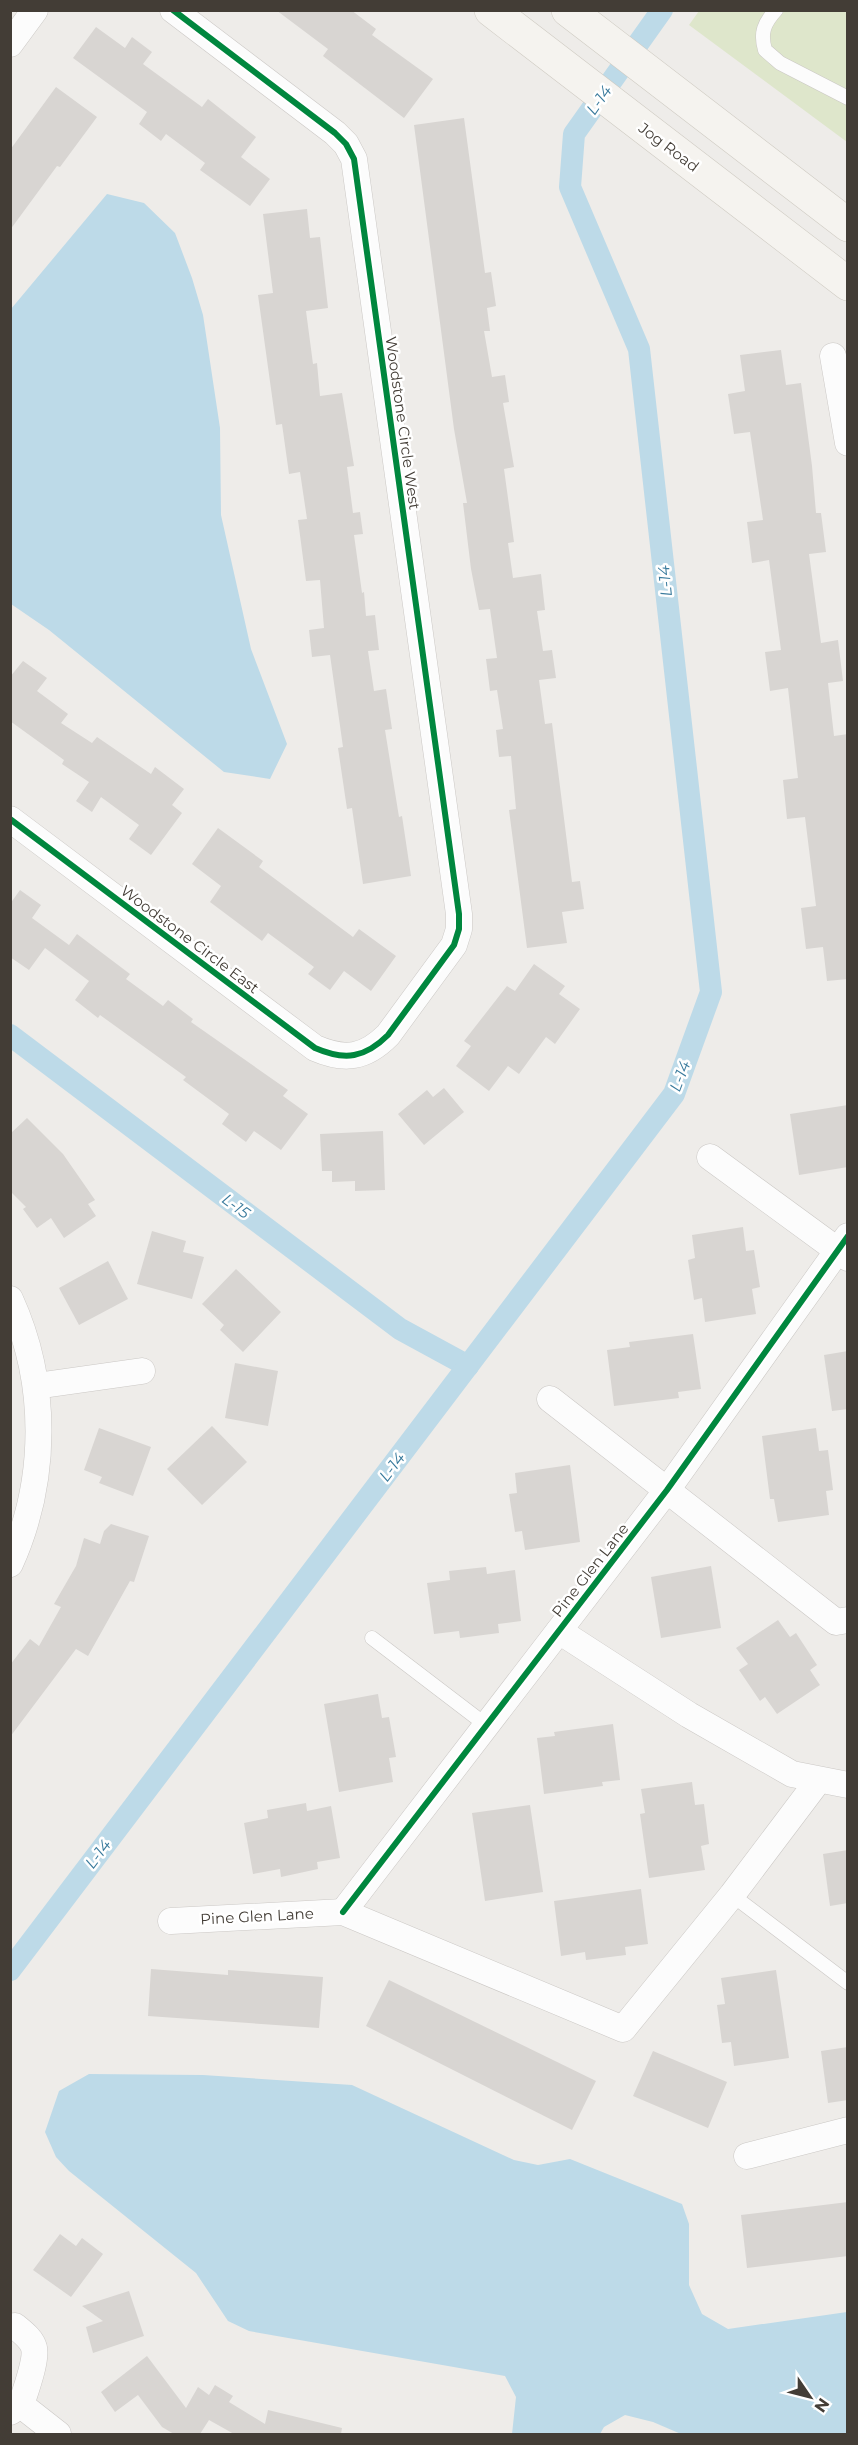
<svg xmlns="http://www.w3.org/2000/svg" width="858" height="2445" font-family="Montserrat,sans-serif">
<rect width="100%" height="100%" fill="#eeece9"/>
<!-- green -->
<path fill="#dee6cb" d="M699,11H847V142L689,25Z"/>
<!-- water -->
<g fill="#bddae8">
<path d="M107,194L144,203L175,233L192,278L203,315L220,428L221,515L251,649L287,744L270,779L224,772L49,630L11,604V309Z"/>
<path d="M89,2074L203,2075L352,2085L514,2160L538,2165L570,2159L682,2204L689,2224V2285L702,2314L728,2329L847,2312V2434H681L653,2422L625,2415L604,2427L600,2434H512L516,2397L505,2376L249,2331L228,2321L196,2273L69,2171L56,2157L45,2132L59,2091Z"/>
</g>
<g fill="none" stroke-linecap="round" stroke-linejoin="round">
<!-- canal -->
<g stroke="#bddae8" stroke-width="22">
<path d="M10,1035L400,1329L468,1366"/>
<path d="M10,1970L674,1094L711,992L639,349L570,187L574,134L662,10"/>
</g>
</g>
<!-- building -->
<g fill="#d8d5d2">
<path d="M276,10H351L376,29L372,35L433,79L404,118L323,56L328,49Z"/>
<path d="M96,27L125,48L132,37L152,52L143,64L202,107L208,99L256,137L241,157L270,179L250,206L200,170L205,163L166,134L161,141L139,124L147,112L73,58Z"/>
<path d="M56,87L97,117L60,167L57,166L10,230V150Z"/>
<path d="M464,118L485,273L491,272L496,306L487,308L490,331H484L492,377L505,375L509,402L503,403L514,467L504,469L514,542L508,543L513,578L541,574L545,610L537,611L543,651L552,650L556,678L539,680L545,724L552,723L572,882L580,881L584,909L562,912L567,943L527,948L509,810L516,809L511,756L499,757L496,730L503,729L497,690L490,691L486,659L497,658L490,609L479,610L471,569L463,503H467L454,429L414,125Z"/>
<path d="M307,209L310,238L320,237L328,308L306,311L313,364L317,363L320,396L342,393L354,466L347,467L353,513L360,512L363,534L354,535L362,593L364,592L366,616L375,615L379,650L368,651L374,691L386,689L392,729L385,730L399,817L402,816L411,876L363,884L352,808L347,809L338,748L343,747L330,655L312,657L309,630L324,628L320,580L306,581L298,520L307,519L300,472L289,474L282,424L276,425L258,295L273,293L263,214Z"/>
<path d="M781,350L786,385L801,383L812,466L816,513H821L826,552L809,554L821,643L838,640L843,681L828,683L834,736L848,734V979L827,981L823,947L806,949L801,908L816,906L805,817L787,819L783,780L798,778L788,688L770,691L765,652L781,650L769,560L752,563L747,522L763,520L750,432L734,434L728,394L745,391L740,355Z"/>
<path d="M23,661L47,678L37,691L68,714L61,723L92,743L97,737L151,774L155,767L184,789L172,805L182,813L151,855L129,839L139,825L101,797L92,812L76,801L89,782L62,764L64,760L10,721V677Z"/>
<path d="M218,828L263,861L259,867L353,937L359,929L396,956L371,991L344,971L330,990L308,974L314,967L268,933L262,941L210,902L221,886L192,864Z"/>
<path d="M20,890L41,905L32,918L69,945L77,934L130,974L126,979L163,1006L168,1000L193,1019L191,1022L288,1090L283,1096L308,1114L281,1150L254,1131L246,1142L222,1124L229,1114L183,1080L186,1077L100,1015L98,1018L75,1000L89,981L45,948L29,970L10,957V904Z"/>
<path d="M534,964L565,986L559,994L580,1009L555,1044L546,1037L519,1074L508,1066L489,1091L456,1066L471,1046L464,1041L507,986L515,991Z"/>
<path d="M444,1088L464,1112L424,1145L398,1114L427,1090L433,1097Z"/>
<path d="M848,1105V1167L799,1175L790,1114Z"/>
<path d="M27,1118L63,1154L95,1200L88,1204L96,1216L64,1238L51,1218L37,1228L23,1209L26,1207L10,1191V1134Z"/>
<path d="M383,1131L385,1190L355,1191V1181L332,1182V1171H322L320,1134Z"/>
<path d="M743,1227L746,1251L754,1250L760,1287L752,1289L756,1314L705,1322L702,1298L694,1300L688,1260L695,1258L692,1235Z"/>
<path d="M152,1231L186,1241L183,1252L204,1257L192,1299L137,1284Z"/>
<path d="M108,1261L128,1299L79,1325L59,1288Z"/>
<path d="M236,1269L281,1312L243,1352L220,1330L224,1325L202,1304Z"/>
<path d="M693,1334L701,1389L678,1392L679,1398L614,1406L607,1350L630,1347L629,1342Z"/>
<path d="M848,1351V1409L832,1411L824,1355Z"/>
<path d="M235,1363L278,1371L268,1426L225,1418Z"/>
<path d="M212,1426L247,1462L202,1505L167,1469Z"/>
<path d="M99,1428L151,1447L133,1496L99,1483L102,1477L84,1470Z"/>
<path d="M816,1428L819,1451L828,1450L833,1490L826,1491L829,1515L778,1522L774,1499H770L762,1436Z"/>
<path d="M570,1465L580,1542L525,1550L522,1531L515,1532L509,1494L517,1493L515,1473Z"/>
<path d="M111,1524L149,1536L134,1582L130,1581L88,1656L76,1649L10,1737V1665L30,1639L39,1646L61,1607L54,1604L76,1566L84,1538L100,1544L104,1531Z"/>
<path d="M711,1566L721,1628L661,1638L651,1577Z"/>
<path d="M486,1567L487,1574L515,1570L521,1621L498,1624L499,1633L460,1638L459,1631L434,1634L427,1583L450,1580L449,1571Z"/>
<path d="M778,1620L790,1637L796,1633L817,1665L810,1670L820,1685L777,1714L765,1697L760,1701L739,1670L748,1664L736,1648Z"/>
<path d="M378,1694L382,1718L389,1717L396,1757L389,1758L393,1782L339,1792L324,1704Z"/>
<path d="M613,1724L620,1780L602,1782L603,1786L544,1794L537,1738L555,1736L554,1732Z"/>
<path d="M692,1782L695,1805L704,1804L709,1844L701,1846L705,1870L649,1878L640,1814L645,1813L641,1789Z"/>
<path d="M306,1803L307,1811L331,1806L340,1858L317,1862L318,1869L281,1877L280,1869L253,1874L244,1823L268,1818L267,1810Z"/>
<path d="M530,1805L543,1892L485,1901L472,1813Z"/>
<path d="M848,1850V1903L830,1906L823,1854Z"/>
<path d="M641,1889L648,1944L625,1947L626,1955L586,1960L585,1952L561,1956L554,1901Z"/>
<path d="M151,1969L228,1975V1970L323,1977L319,2028L148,2016Z"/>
<path d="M776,1970L789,2058L734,2066L731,2042L722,2043L717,2005L725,2004L721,1978Z"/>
<path d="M389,1980L596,2081L572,2130L366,2026Z"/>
<path d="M848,2047V2100L828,2103L821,2051Z"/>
<path d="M653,2051L727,2082L708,2128L633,2096Z"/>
<path d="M848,2202V2256L747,2268L741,2215Z"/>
<path d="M60,2234L76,2246L82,2238L103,2254L71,2297L33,2270Z"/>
<path d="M129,2291L144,2336L93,2353L86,2327L103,2321L82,2306Z"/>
<path d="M147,2356L186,2408L198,2387L209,2395L215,2385L233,2396L229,2402L265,2424L268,2410L342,2428L341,2434H234L209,2420L200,2434H174L162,2427L138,2395L115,2412L101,2392Z"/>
</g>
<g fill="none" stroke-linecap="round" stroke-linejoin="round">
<!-- lane casing -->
<g stroke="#cbc8c5" stroke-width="15">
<g id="lane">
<path d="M776,10C764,23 760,33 765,50L780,63L848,98"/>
<path d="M372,1638L486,1725"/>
<path d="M732,1895L848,1983"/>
</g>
</g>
<!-- street casing -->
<g stroke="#cbc8c5" stroke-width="27">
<g id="street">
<path d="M10,44L35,10"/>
<path d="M833,356L848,443"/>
<path d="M10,819L315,1048C345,1061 365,1058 388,1035L454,945L459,929V914L354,159L346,144L335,133L173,10"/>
<path d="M710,1157L848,1258"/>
<path d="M10,1299C48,1382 48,1480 10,1564"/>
<path d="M36,1386L142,1371"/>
<path d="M550,1399L836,1622L848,1620"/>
<path d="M559,1631L689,1715L792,1774L848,1785"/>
<path d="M343,1912L667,1490L848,1236"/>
<path d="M171,1921L343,1912L623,2029L732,1895L818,1781"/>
<path d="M747,2156L848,2130"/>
<path d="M10,2327L15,2326C22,2332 32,2339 34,2348C37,2360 25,2392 21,2405L10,2412"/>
<path d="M21,2405L58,2434"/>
</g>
</g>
<!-- secondary casing -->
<g stroke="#cfcbc3" stroke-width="34">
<g id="secondary">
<path d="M491,10L848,284"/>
<path d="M568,10L848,225"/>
</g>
</g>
<!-- lane -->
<use href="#lane" stroke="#fcfcfc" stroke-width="14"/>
<!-- street -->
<use href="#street" stroke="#fcfcfc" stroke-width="26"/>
<!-- secondary -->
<use href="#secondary" stroke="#f5f3ef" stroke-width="33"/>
<!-- cycleway casing -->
<g stroke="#fff" stroke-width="10">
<g id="cycleway">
<path d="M10,819L315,1048C345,1061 365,1058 388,1035L454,945L459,929V914L354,159L346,144L335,133L173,10"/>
<path d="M343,1912L667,1490L848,1236"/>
</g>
</g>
<!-- cycleway -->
<use href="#cycleway" stroke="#00873e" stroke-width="6"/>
</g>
<g text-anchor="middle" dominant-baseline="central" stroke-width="5" stroke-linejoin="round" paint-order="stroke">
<!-- street labels -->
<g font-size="15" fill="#433d36" stroke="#fff">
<text transform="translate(669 147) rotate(37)">Jog Road</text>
<text transform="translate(403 423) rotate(82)">Woodstone Circle West</text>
<text transform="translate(190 939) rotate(37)">Woodstone Circle East</text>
<text transform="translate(590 1570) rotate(-52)">Pine Glen Lane</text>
<text transform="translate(257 1916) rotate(-3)">Pine Glen Lane</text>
</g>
<!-- water labels -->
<g font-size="16" font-style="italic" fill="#397a9c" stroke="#fff">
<text transform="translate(599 100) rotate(-55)">L-14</text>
<text transform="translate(665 581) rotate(-96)">L-14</text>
<text transform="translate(680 1076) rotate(-69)">L-14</text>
<text transform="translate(236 1206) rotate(37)">L-15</text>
<text transform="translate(392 1467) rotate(-53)">L-14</text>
<text transform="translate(98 1854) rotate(-53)">L-14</text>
</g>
</g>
<!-- border -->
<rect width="858" height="2445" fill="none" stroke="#433d36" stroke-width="24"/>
<!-- north arrow -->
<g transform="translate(810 2397) rotate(125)" stroke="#ffffff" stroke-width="4.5" paint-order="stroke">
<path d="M0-4.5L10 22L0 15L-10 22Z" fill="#433d36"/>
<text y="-9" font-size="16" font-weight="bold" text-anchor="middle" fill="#433d36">N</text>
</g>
</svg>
